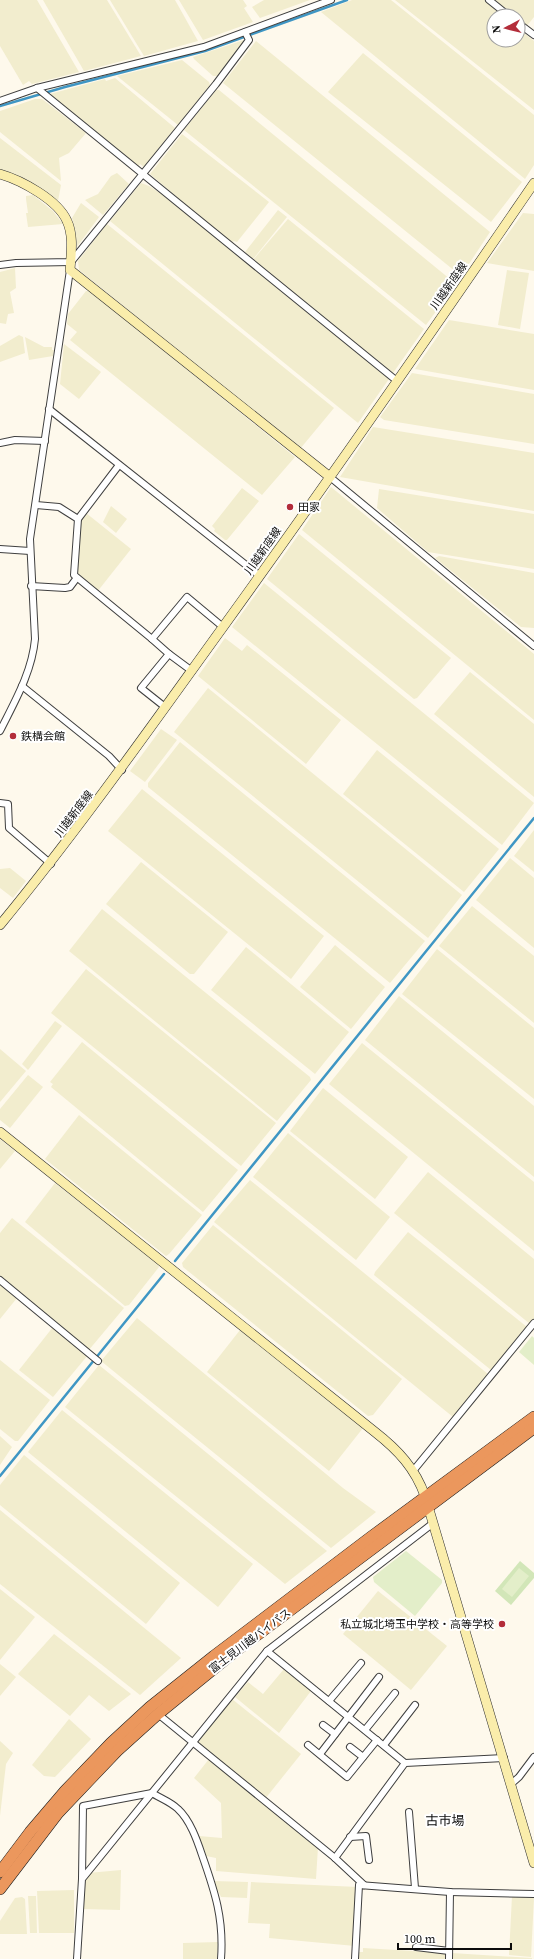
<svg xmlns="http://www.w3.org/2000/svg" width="534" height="1959" font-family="'Source Serif 4','Noto Sans JP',serif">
<rect width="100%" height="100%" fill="#fef9ec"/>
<!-- farmland -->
<g fill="#f2edce">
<path d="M0,0H37L79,72L32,84L29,81L23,85L0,46Z"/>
<path d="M43,0H107L141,56L84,71Z"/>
<path d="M110,0H175L198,41L144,56Z"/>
<path d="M179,0H243L247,6L244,8L253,22L203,40Z"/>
<path d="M264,0H310L260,18L252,7Z"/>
<path d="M352,0H391L534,115V165L525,179L321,12Z"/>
<path d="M395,0H484L504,16H494V40H518V28L534,41V110Z"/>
<path d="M491,0H534V17L526,27L518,21V16H512Z"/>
<path d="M244,40L246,42L218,76H213L194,59L193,57Z"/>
<path d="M256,41L490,232L461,276L223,83Z"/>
<path d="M363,53L522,182L491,222L328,92Z"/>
<path d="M182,60L209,82L210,85L178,125L117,76Z"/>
<path d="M115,78L175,128L144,167L140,164L138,167L50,94L105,79L106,81Z"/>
<path d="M216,90H219L456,284L426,325L184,130Z"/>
<path d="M35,99H42L86,133L69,153L59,158L61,181L0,132V111Z"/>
<path d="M182,134L269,202L237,242L234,241L231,243L150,174Z"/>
<path d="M0,138L61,185L58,201L30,182L0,169Z"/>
<path d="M117,173L129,184L103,215L85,200L98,194L111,176Z"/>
<path d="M141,183L149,186L163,195L389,379L358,423L110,221Z"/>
<path d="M33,195L53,211L63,224L28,227L26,213H28L26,199V196Z"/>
<path d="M81,203L99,217L76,248V235L72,218Z"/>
<path d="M278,210L287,217L254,258H251L245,252Z"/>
<path d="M523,213L534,214V271L487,263Z"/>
<path d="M288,219L424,329L393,373L252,261Z"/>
<path d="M107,224L334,408L300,449L79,270L78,261Z"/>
<path d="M15,268L16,288L10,292L14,313L8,314L6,324L0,323V272Z"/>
<path d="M507,270L529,273L520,329L498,325Z"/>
<path d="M86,291H90L295,457L262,495L70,340L77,332L67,324L68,314Z"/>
<path d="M449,320L534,334V390L415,369Z"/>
<path d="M19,335L23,337L25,353L0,362V346Z"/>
<path d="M25,337L44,347H52V350H54L53,356L29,360Z"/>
<path d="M64,344L101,372L79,399L60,384Z"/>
<path d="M412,373L534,394V444L384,420L380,417Z"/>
<path d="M373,427L534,453V511L340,477Z"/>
<path d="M331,487L534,654V720L302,530Z"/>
<path d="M242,488L259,501L227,540H225L214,531L215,529L212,526Z"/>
<path d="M379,489L534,514V569L428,552L377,508Z"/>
<path d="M111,506L127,519L116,533L103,522Z"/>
<path d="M86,513L131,549L97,592L77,574L81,520Z"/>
<path d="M299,534L451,658L417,698L414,699L267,579Z"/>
<path d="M439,556L534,573V628L521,627L435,558Z"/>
<path d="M264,583L534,803L502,845L232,627Z"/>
<path d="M225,638L242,651L247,645L341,720L306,764L198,676Z"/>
<path d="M470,672L534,724V797L434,714Z"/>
<path d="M208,688L462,895L428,938L174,732Z"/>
<path d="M161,729L177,740L145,782L130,771Z"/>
<path d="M180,742L425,941L390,983L148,787V783Z"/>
<path d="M377,750L499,849L464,892L343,794Z"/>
<path d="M142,789L324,936L291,979L108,831Z"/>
<path d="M534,830V872L514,856Z"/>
<path d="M510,858L534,878V948L476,900Z"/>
<path d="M141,862L228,932L194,974H190L106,904Z"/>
<path d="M10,868L26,881L13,898L0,888V869Z"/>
<path d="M472,906L534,956V1023L439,946Z"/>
<path d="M102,909L310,1077L311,1080L277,1121L69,951Z"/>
<path d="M335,945L385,987L351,1029L300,987Z"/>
<path d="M246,947L349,1032L315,1074L211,990Z"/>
<path d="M437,949L534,1028V1099L402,994Z"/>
<path d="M86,969L276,1123L241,1166L51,1013Z"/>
<path d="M399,996L534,1106V1177L365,1040Z"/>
<path d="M55,1021L62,1026L28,1070L22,1064Z"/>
<path d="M82,1042L238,1170L203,1212L51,1087L53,1084L50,1082Z"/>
<path d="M362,1043L534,1182V1251L329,1084Z"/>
<path d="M0,1049L26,1071L0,1102Z"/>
<path d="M28,1075L43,1087L10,1128L0,1120V1109Z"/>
<path d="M323,1088L408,1157L375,1199L290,1131Z"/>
<path d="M79,1115L202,1215L169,1254L166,1256L45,1159Z"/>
<path d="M288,1133L390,1217L356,1260L253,1177Z"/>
<path d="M0,1139L15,1151L0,1169Z"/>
<path d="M428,1172L534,1259V1319L530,1324L394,1213Z"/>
<path d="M250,1180L488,1374L453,1417L214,1222Z"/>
<path d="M55,1183L158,1264L159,1267L129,1305L125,1306L25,1222Z"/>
<path d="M12,1218L124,1308L88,1351L0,1279V1233Z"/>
<path d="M213,1225L402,1379L373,1415L368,1416L183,1267L182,1263Z"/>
<path d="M408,1232L527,1327L491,1370L374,1275L375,1272Z"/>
<path d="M0,1284L17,1298L0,1319Z"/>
<path d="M137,1318L343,1488L376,1512L331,1548L101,1361Z"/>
<path d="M53,1327L88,1355L53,1397L19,1370Z"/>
<path d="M240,1330L363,1428L329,1471L207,1372Z"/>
<path d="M0,1360L50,1400L18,1441H15L0,1429Z"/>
<path d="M99,1365L327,1551L285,1584L65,1407Z"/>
<path d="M62,1410L253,1564L218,1607L28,1452Z"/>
<path d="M0,1436L12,1447L0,1465Z"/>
<path d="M24,1455L180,1583L146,1624L0,1505V1485Z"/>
<path d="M0,1510L181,1658L140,1695L0,1584Z"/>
<path d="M0,1589L35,1617L0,1660Z"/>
<path d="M378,1591L447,1646L411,1690L343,1634Z"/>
<path d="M54,1634L131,1694L109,1711L89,1695L70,1716L18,1674Z"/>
<path d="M0,1664L16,1677L0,1696Z"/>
<path d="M284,1669L311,1691L279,1733L235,1697L248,1682L263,1694Z"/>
<path d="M232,1699L301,1754L265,1799L197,1743V1741Z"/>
<path d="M69,1719L91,1739L55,1777L44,1776L32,1765Z"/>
<path d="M0,1741L13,1753L6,1764L0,1816Z"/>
<path d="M209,1759L318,1847L316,1879L216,1871V1858L206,1856L199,1836L222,1838L221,1803L194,1778Z"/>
<path d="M121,1870L120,1910L83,1909V1883L88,1873Z"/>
<path d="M213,1881L248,1882L247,1898L221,1897Z"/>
<path d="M251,1882L358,1887L355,1946L269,1938L270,1924L248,1923Z"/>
<path d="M74,1890V1933H39L37,1891Z"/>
<path d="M28,1896H36L37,1933H30Z"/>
<path d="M512,1896L534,1898L531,1957L509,1955Z"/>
<path d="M22,1897L25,1899L27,1934H0V1921L15,1898Z"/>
<path d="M218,1942L217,1959H183V1943Z"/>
<path d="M363,1948L447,1953V1959H358L359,1952H363Z"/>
<path d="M452,1953L532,1958V1959H452Z"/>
</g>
<!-- green -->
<path fill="#d2e6b8" d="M520,1561L534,1573V1578L511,1605L495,1591Z"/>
<!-- pitch -->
<g fill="#e3eec9">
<path d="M532,1336L534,1338V1365L519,1352Z"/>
<path d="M406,1551L442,1580V1583L415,1616L374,1582L373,1577Z"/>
<path d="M519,1568L529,1576L512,1597L502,1589Z"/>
</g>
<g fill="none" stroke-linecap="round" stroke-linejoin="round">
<!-- stream -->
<g stroke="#3f96c4" stroke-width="2.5">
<path d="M0,106L65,87L205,51L347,0"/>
<path d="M175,1261L534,818"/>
<path d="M0,1476L164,1274"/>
</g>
<!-- street casing -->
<g stroke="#3f3f3f" stroke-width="8">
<g id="street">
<path d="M489,0L509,16"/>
<path d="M518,23L534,35"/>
<path d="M37,88L397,381"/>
<path d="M0,101L37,88L204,47L331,0"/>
<path d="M0,265L16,263L71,262L216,84L249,40L245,32"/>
<path d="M49,409L260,576"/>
<path d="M0,443L15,440L45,441"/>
<path d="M119,465L78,519L74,575L152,639"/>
<path d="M330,477L534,646"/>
<path d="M36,505L59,507L78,519"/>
<path d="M0,549L30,551"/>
<path d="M31,586L65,588L70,587L76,579"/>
<path d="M169,654L192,671"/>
<path d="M22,686L109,756L122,770"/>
<path d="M165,707L141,688L169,654L152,639L187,597L223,627"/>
<path d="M0,731C15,701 32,672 35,639L30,539L70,270"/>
<path d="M0,803L8,804L9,828L51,864"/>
<path d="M0,1280L98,1361"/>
<path d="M413,1471L534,1323"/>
<path d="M267,1651L432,1524"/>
<path d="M329,1701L361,1663"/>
<path d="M158,1714L335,1858L364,1885"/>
<path d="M323,1725L335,1734"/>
<path d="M365,1730L395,1693"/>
<path d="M308,1745L347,1777L377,1740"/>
<path d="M384,1745L415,1705"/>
<path d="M350,1747L363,1757"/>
<path d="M320,1754L379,1677"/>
<path d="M511,1784L519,1777L534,1757"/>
<path d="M409,1812L415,1888"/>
<path d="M350,1837L366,1836L369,1860"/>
<path d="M335,1858L405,1763L504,1758"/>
<path d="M82,1878L83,1806L152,1793C160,1798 171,1802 178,1809C190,1820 197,1840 202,1855C215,1892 224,1919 221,1959"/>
<path d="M416,1947L449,1951"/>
<path d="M77,1959L82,1879L267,1651L405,1763"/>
<path d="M355,1959L359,1885L450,1892L534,1894"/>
<path d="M449,1959L450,1892"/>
</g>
</g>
<!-- secondary casing -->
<g stroke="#2e2e2e" stroke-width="10">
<g id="secondary">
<path d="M0,174C21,180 58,200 67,221C74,236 71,254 70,270L330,477"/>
<path d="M0,925C79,829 150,728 223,627C329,480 432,332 534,183"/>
<path d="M0,1132L375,1432C398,1450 415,1468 425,1496L534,1863"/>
</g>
</g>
<!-- highway casing -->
<g stroke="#1d1d1d" stroke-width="12">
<g id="highway">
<path d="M0,1872L30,1832L65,1791L111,1743L150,1707L214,1656L371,1537L534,1417"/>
<path d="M0,1889L58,1813L117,1751L158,1714L233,1653L534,1428"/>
</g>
</g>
<!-- street -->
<use href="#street" stroke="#fff" stroke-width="6"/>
<!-- secondary -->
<use href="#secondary" stroke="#faedab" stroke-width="9"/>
<!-- highway -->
<use href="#highway" stroke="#eb975d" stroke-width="11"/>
</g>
<!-- markers -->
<g fill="#b32d3a" stroke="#fff" stroke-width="1.5">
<circle cx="290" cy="507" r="4"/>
<circle cx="13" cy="736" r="4"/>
<circle cx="502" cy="1624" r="4"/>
</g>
<g text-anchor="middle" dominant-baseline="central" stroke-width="4" stroke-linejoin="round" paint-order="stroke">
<!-- street labels -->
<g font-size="11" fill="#0c0c0c" stroke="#fff">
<text transform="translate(449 286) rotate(-55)">川越新座線</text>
<text transform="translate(263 551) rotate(-55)">川越新座線</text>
<text transform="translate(74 814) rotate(-53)">川越新座線</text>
<text transform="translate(250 1641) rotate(-37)">富士見川越バイパス</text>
</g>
<!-- poi labels -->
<g font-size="11" fill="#0c0c0c" stroke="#fff" text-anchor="start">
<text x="298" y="507">田家</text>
<text x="21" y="736">鉄構会館</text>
<text x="494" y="1624" text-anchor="end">私立城北埼玉中学校・高等学校</text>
</g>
<!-- quarter labels -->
<g font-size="13" fill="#0c0c0c" stroke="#fff">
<text x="445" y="1820">古市場</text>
</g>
</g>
<!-- north arrow -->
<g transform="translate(506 28) rotate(263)"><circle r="19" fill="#ffffff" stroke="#9e9e9e"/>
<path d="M0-3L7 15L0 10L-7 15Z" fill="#b32d3a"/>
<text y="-6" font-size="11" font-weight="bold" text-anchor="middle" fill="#0c0c0c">N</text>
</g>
<!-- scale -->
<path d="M398 1943v6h113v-6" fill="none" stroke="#0c0c0c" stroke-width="2"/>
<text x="404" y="1943" font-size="12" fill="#0c0c0c" stroke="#ffffff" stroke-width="3" paint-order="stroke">100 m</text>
</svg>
